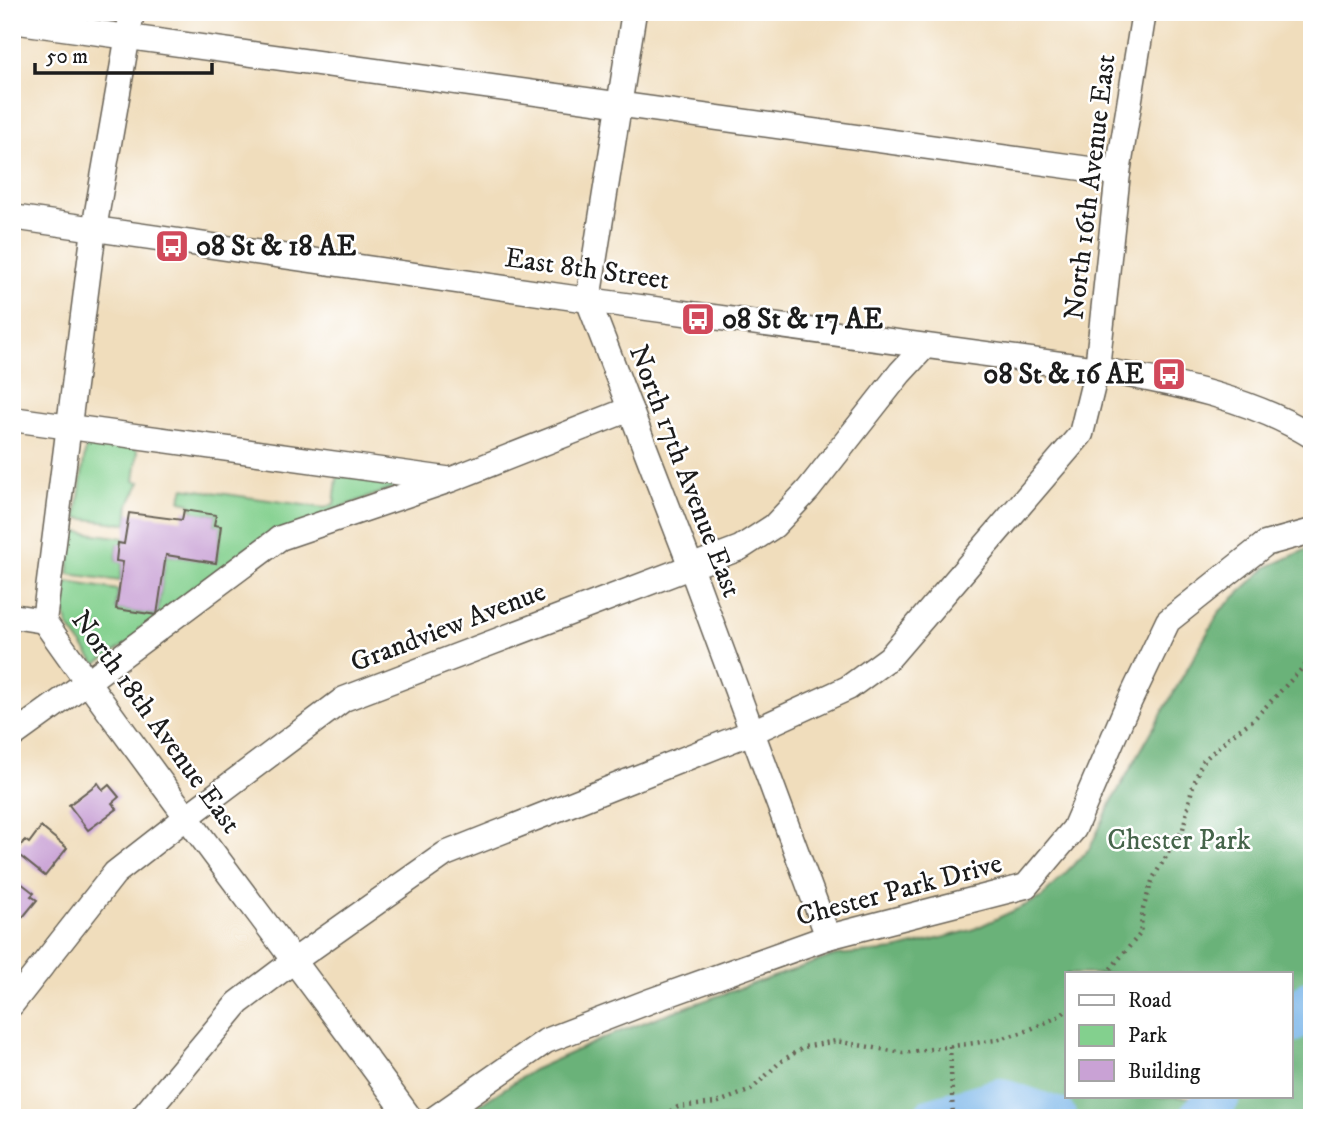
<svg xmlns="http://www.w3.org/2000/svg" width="1324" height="1130" font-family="'IM FELL DW Pica',serif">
<rect width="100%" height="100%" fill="#fff"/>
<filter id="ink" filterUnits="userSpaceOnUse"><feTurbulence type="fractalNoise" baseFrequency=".0143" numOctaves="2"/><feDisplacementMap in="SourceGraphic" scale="14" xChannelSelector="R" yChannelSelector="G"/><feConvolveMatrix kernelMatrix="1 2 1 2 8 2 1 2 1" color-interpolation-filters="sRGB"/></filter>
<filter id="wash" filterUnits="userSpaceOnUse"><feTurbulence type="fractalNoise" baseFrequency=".00686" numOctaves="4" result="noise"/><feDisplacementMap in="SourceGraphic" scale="28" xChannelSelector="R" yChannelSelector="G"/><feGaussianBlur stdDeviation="1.57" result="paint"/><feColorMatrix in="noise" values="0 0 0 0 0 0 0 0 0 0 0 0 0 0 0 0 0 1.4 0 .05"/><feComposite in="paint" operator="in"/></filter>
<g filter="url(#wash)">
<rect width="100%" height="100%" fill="#f0ddbc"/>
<!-- green -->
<g fill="#83d08e" stroke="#507655" stroke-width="2">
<path d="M87,438L133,446L138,451L134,481L140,482L129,504L127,524L76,518Z"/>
<path d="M340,475L392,481L396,487L331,511L96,664L68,626L64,607L67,582L118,590L116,609L157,615L166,555L216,562L221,527L214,525L216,515L193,512L190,503L181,501L180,500L184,488L325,508L334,504L337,479Z"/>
<path d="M74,531L125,538L124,544H118L116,561L123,562L120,581L68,574Z"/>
</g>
<!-- forest -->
<path fill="#6ab279" stroke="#43674a" stroke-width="2" fill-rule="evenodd" d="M1312,547V1118H463L479,1105L533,1070L611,1035L666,1014L836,955L895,950L972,930L1041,898L1090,848L1112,801L1220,611L1267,567ZM1067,974H1291V1097H1067Z"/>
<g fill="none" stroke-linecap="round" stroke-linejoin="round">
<!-- river -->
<g stroke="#76b3e8" stroke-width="42">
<path d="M1291,1022L1312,1000"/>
<path d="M933,1118L1000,1099L1056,1118"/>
<path d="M1199,1118L1219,1097"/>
</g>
</g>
<g id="blocks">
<!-- building -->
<g fill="#c9a2d5">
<path d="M184,510L216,515L214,525L221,526L216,563L166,555L157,615L116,609L123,562L116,561L118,543L124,544L129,513L182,520Z"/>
<path d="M98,783L103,790L109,785L119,797L112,803L117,809L88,830L69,805Z"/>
<path d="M41,827L67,848L45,876L15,852L25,840L29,843Z"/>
<path d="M12,876L34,893L31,896L37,900L23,917L18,913L17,915L12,911Z"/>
</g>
</g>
</g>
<g filter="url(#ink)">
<use href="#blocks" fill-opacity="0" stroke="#666054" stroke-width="2"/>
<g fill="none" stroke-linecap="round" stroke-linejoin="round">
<!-- minor casing -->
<g stroke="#666054" stroke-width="27">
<g id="minor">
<path d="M132,12L94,229L44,621C162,789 289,951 410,1118"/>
<path d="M634,12L588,300L691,567L828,937"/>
<path d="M12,21L1118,173"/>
<path d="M12,217L588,300L1097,369C1171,383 1247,396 1312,436"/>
<path d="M12,419L446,479"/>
<path d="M12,616L44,621"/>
<path d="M12,736L87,682L280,538L450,480L630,409"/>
<path d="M12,1004L115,873L188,816L344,699L740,548L774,526L808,490L900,373L925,346"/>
<path d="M142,1118L238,1003L295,960L445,854L752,732L848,688L889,658L1081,434L1097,369L1118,173L1144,12"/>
<path d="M435,1118L546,1041L650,1001L828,937L1026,886L1074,829L1124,713L1168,621L1265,544L1312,531"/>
</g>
</g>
<!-- path -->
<g stroke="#666054" stroke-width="4.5" stroke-dasharray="2 5" stroke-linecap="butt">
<path d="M1106,974L1140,934L1143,909L1153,878L1183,829L1192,789L1202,762L1229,737L1253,720L1312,658"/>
<path d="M950,1046L953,1118"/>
<path d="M658,1118L678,1107L716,1103L751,1090L780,1062L804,1047L836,1041L903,1053L996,1040L1024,1032L1060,1016L1067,1010"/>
<path d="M1303,1118L1312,1105"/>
</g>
<!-- minor -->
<use href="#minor" stroke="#fff" stroke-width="24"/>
</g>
</g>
<!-- icons -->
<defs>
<g id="bus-square" transform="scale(1.75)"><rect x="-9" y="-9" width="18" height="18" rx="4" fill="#d1495b" stroke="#fff"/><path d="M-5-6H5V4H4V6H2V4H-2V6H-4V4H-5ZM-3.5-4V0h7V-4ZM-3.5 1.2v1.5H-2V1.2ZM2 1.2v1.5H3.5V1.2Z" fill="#fff"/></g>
</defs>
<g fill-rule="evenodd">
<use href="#bus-square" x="172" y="246"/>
<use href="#bus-square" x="698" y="319"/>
<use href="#bus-square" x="1169" y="374"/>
</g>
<g text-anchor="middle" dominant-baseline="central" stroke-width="5" stroke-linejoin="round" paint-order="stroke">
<!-- street labels -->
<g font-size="28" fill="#1c1c1c" stroke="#fff">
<text transform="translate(1090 187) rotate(-83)">North 16th Avenue East</text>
<text transform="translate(587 269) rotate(8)">East 8th Street</text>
<text transform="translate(685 471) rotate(69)">North 17th Avenue East</text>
<text transform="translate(448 627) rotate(-21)">Grandview Avenue</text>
<text transform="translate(156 722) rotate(54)">North 18th Avenue East</text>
<text transform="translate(899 890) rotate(-15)">Chester Park Drive</text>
</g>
<!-- poi labels -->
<g font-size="28" font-weight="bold" fill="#1c1c1c" stroke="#fff" text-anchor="start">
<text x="196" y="246">08 St &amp; 18 AE</text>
<text x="722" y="319">08 St &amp; 17 AE</text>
<text x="1144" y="374" text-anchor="end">08 St &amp; 16 AE</text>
</g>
<!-- park labels -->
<g font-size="28" fill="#45644a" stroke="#fff">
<text x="1179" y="840">Chester Park</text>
</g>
</g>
<!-- margin -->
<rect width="1324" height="1130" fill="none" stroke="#fff" stroke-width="42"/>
<!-- legend -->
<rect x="1065" y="972" width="228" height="126" fill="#ffffff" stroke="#a4a4a4" stroke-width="2"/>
<rect x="1079" y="995" width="35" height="10" fill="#ffffff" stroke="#a4a4a4" stroke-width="2"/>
<text x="1128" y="1007" font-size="21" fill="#1c1c1c">Road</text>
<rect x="1079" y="1025" width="35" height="21" fill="#83d08e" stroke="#a4a4a4" stroke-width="2"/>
<text x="1128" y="1042" font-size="21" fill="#1c1c1c">Park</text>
<rect x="1079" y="1060" width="35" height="21" fill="#c9a2d5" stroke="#a4a4a4" stroke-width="2"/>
<text x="1128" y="1078" font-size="21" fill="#1c1c1c">Building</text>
<!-- scale -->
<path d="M35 63v10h177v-10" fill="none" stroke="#1c1c1c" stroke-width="3.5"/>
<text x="46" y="63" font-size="21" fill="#1c1c1c" stroke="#ffffff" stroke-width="5" paint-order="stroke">50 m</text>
</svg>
